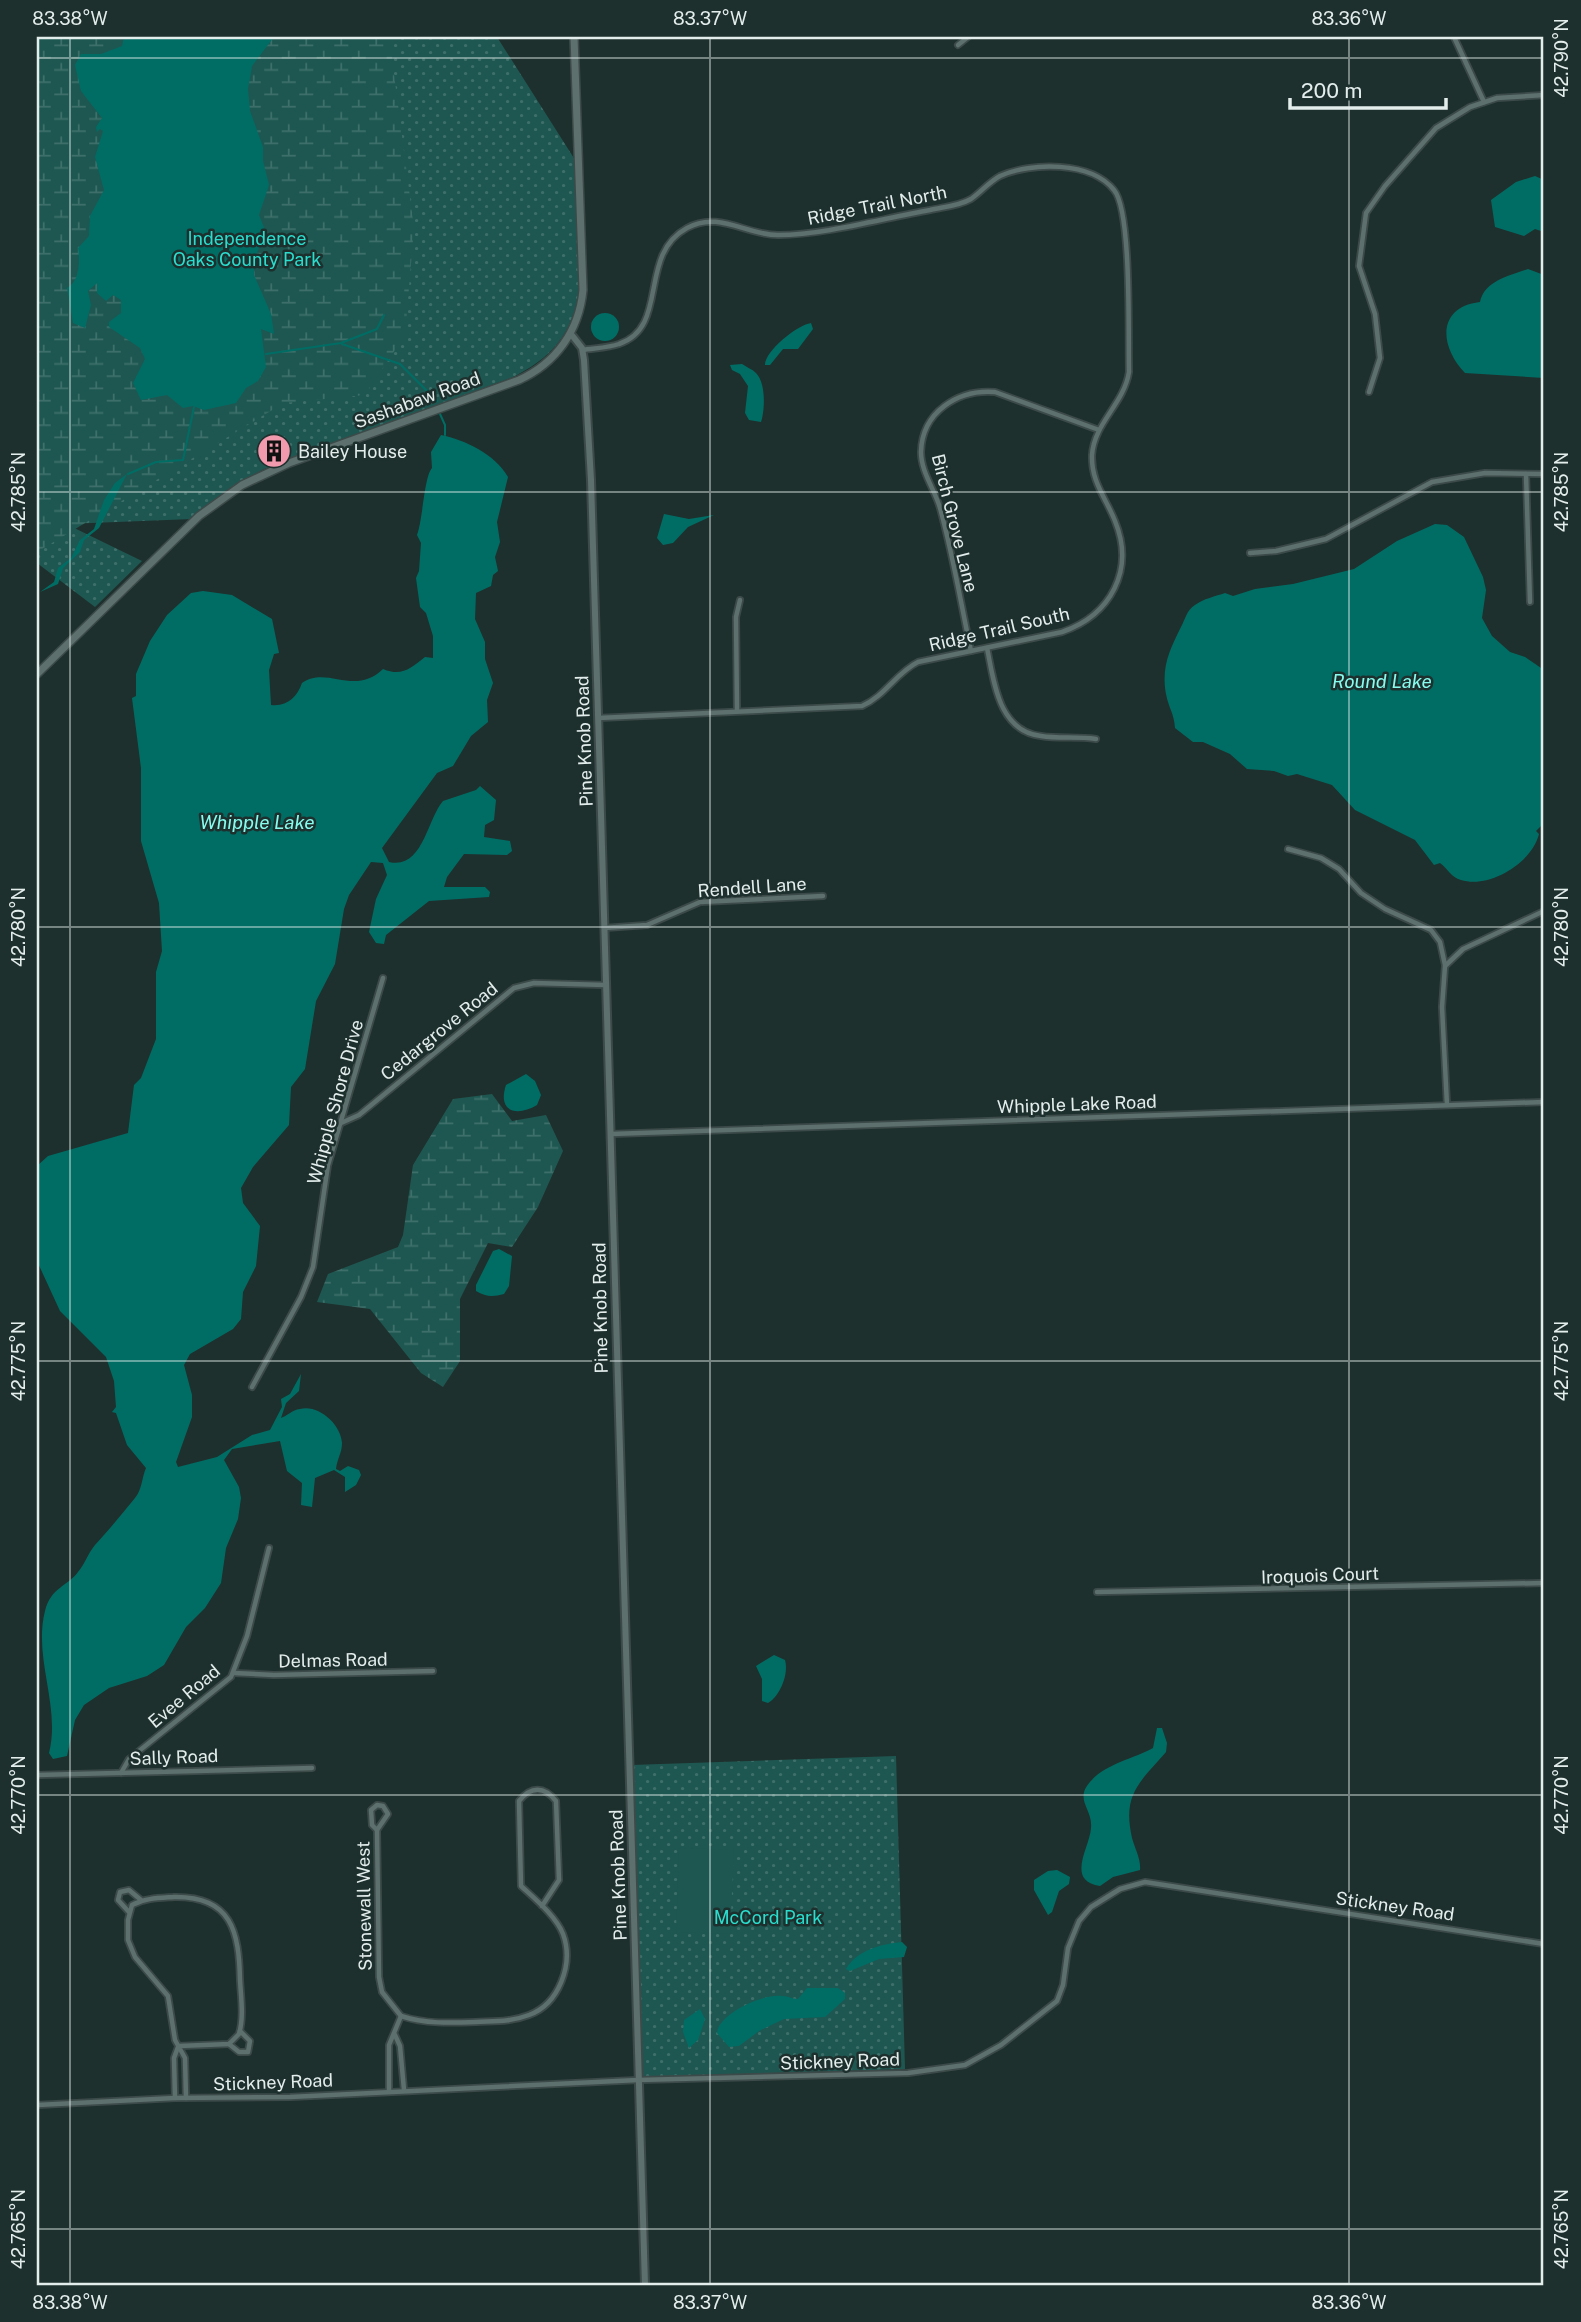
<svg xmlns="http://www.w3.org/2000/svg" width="1581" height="2322" font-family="'Public Sans',sans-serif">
<defs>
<pattern id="grass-dots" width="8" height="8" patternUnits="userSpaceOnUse" patternTransform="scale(1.75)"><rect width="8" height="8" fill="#1e5751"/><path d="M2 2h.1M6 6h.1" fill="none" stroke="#3e6f6a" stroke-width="1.8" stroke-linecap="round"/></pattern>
<pattern id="wetland-marsh" width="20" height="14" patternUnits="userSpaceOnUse" patternTransform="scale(1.75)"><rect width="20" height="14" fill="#1e5751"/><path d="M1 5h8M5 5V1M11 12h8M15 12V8" fill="none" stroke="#3e6f6a"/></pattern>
</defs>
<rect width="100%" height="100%" fill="#1e302d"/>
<!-- grass -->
<g fill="url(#grass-dots)">
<path d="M37,37H497L577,163L579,290C573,335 550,359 511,378L264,469L230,488L192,519L66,524L142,561L95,607L37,563Z"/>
<path d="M896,1756L905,2069L641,2077L632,1765Z"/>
</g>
<!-- wetland -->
<g fill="url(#wetland-marsh)">
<path d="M37,37H394L391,51L414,228L405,335L365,395L284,403L37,552Z"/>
<path d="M492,1094L512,1121L546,1115L563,1151L538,1207L512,1247L488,1243L460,1299V1361L443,1387L421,1373L370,1309L317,1302L328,1274L398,1247L403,1235L413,1165L453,1099Z"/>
</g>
<!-- garden -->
<path fill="#1e5751" d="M679,1848L734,1850L730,1934L676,1932Z"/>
<!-- water -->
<g fill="#006d65">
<path d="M124,37H274L252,66L248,89L250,111L263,147V161L269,185L259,215L265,230L254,262V275L271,314L274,334L261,329L266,367L258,381L246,388L236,403L204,410L193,406L183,408L167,395L141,400L133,383L145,359L140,348L109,327V322L121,313V300L113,295L106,301L97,293V283L88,291L91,305L85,328L73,323L67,288C80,281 80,261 78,248L89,236L90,216L104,190L95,157L103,131L100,129L97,132L96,127L102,118L81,91L75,65L81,54H101L122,46Z"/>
<path d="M1535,176L1544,180V232L1535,229L1524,236L1495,227L1491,200L1516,182Z"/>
<path d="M1528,269L1544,275V378L1465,373C1439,346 1437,307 1480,302C1484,281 1510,275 1528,269Z"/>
<circle cx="605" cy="327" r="14"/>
<path d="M811,323L813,329L798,349H783L770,365H765C765,351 797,325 811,323Z"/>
<path d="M742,364C746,367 752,369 756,373C766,383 765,410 761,422L749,420L745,413L748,386L740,374L732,370L730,365Z"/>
<path d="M441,435C465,440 495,454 508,477L497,522L500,542L495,557L498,571L493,575L491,586L476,593L475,619L485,642V659L493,683L487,700L488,722L471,736L453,766L437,773L382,848L389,862C423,870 427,819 443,801L476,790L480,786L496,800L494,820L485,825L484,837L510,841L512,851L507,855L464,854L447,877L444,887H485L490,892L489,897L429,901L386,935L384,944L376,943L369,932L376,899L387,875L383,863L371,862L349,895L344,909L335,964L316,1001L305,1069L291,1087L289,1125L253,1167L241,1188L243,1203L260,1226L256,1266L243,1292L241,1319L233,1329L190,1354L184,1365L192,1395V1417L176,1462L178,1467L217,1457L252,1435L270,1430L282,1407L281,1399L290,1394L301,1374L299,1391L286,1403L281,1418C287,1416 292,1410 300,1409C318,1404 341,1424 342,1443C342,1453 337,1459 336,1469L340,1471L348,1466L359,1470L361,1475L356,1485L345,1492V1477L334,1470L315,1478L312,1507L301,1505L302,1483L287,1471L280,1441L232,1449L224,1460L239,1487L241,1498L238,1519L226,1548L221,1583L205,1608L186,1627L164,1665L147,1676L109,1688L84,1705L75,1720L67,1756L53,1759L49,1753C61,1706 33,1659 45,1611C51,1587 67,1587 78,1572C85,1564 88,1553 95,1545C108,1531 122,1514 135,1498C142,1490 142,1477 146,1468L127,1445L116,1413L112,1412L116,1407L114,1381L106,1357L60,1311L37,1261V1166L48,1156L128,1133L134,1085L141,1078L156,1039V972L162,951L159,903L141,841V768L132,698L136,696V674L150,641L167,615L191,593L203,591L232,595L272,619L279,653L274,654L269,670L271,705C287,707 297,697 302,683C327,665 354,697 383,669C402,677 411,668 425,657L433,658V636L426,613L420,607L416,578L419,571L421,543L417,535C423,519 424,477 432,468L431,452Z"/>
<path d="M127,474L99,528L84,540L80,552L63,568L58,584L40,592L54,582L58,568L71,558L80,540L94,529L104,500L115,483Z"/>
<path d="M664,514L689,519L714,515L688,527L673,543L663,545L657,538Z"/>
<path d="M1435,524L1447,525L1464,537L1483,577L1486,590L1482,618L1492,636L1510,652L1525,657L1544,670V823L1536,831L1539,834C1532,863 1489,889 1461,880C1451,877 1448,869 1440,863L1434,865L1415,840L1355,810L1332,785L1297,774L1288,776L1274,771L1247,769L1230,754L1203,742H1193L1175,728C1174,713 1169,709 1166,694C1161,667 1170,649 1181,627C1186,618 1186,611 1195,605C1203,599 1216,596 1225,593L1233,596L1255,589L1293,584L1354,569L1397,541Z"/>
<path d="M526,1074L535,1081L541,1095L537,1105C517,1117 497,1112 506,1085Z"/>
<path d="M499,1249L512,1256L509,1286L504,1294C493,1297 486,1297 476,1291V1285L493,1251Z"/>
<path d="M774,1655L785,1660C789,1674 780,1696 768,1703L762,1701V1679L756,1666Z"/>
<path d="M1157,1728H1162L1167,1743L1166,1752C1140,1782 1122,1794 1132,1838C1135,1849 1141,1859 1140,1870L1113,1877L1100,1886C1065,1881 1090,1847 1091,1828C1093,1809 1074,1800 1090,1782C1105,1764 1133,1759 1153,1748Z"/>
<path d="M1057,1870L1070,1877L1069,1884L1059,1891L1052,1912L1048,1915L1034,1890V1880L1048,1871Z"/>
<path d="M902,1942L907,1947L904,1957L879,1959L850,1971L846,1969C857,1950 881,1944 902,1942Z"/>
<path d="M807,1988H838L845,1993V1999L825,2017L784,2019L759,2031L739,2046L729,2047L717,2033C718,2014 764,1993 782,1996C789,1996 791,1999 798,1999Z"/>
<path d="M700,2009L705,2019L698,2040L689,2048L683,2032L684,2020Z"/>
</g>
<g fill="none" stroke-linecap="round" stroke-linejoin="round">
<!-- stream -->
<g stroke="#006d65" stroke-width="2">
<path d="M342,344L400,364L437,401"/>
<path d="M266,354L341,343L377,329L384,315"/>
<path d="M440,414L445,425V435"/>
<path d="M128,474L156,462L183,460L194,407"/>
</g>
<!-- minor casing -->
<g stroke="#3c4b49" stroke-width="8">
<g id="minor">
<path d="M1454,37L1484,102"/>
<path d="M958,45L968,37"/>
<path d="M582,350C594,348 608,348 619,344C670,327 637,255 687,228C719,210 747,236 779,235C824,235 884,218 930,210C943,207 959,206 971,199C981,192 989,182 1000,176C1031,162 1091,161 1114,190C1132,211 1128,338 1129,372C1124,404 1094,423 1092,455C1091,482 1106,498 1115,521C1135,570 1111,615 1062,632L918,662C896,673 885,696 862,706L598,718"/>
<path d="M1369,392L1380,358L1375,314L1359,266L1366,213L1385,186L1436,128L1470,107L1497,98L1544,95"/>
<path d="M1526,474L1530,602"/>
<path d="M1250,553L1276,551L1326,539L1432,482L1485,473L1544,474"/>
<path d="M987,648C994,681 998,731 1041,736C1059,739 1077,736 1096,739"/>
<path d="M971,651C961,604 953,555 940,508C935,490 921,472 921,452C922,412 958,389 995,392L1099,430"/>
<path d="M737,711L736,617L740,600"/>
<path d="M1288,849L1321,858L1339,869L1361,893L1385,909L1431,930L1440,942L1445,965"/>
<path d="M604,928L647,925L700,902L823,896"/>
<path d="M1447,1105L1442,1007L1445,966L1463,949L1544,911"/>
<path d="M341,1123L359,1115L514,988L534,983L606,985"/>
<path d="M611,1134L1544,1102"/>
<path d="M252,1387L301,1297L313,1267L328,1165L383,978"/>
<path d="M1097,1592L1544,1583"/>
<path d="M234,1673L274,1675L433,1671"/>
<path d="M121,1773L129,1759L231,1677L247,1636L269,1548"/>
<path d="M37,1775L312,1768"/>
<path d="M377,1805L383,1806L388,1814L377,1830L372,1825L371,1810Z"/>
<path d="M377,1830L379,1977L382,1992L401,2016C425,2024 451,2023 476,2022C494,2021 511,2022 529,2015C559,2004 574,1964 563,1934C556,1916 535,1899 521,1886L519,1801C531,1786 544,1786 556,1801L559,1880L542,1906"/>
<path d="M129,1912L118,1900L120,1892L129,1890L141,1900"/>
<path d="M395,2035L400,2046L404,2090"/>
<path d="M229,2044L239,2052H248L250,2041L240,2031"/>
<path d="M179,2046L229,2044L239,2034C244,2017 241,1998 240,1980C239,1932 232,1896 174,1897C159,1898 145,1898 132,1905L128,1920V1940L135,1957L168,1996L175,2040L185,2058L186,2098"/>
<path d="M389,2091V2045L401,2016"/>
<path d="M175,2098L174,2058L178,2047"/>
<path d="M37,2105L175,2098L290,2097L638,2080L908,2073L965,2065L1001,2045L1057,2001L1063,1985L1068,1948L1079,1921L1091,1907L1120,1889L1145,1882L1544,1944"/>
</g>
</g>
<!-- tertiary casing -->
<g stroke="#3c4b49" stroke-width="10">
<path id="tertiary" d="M571,334L582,348L584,360L591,480L645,2285"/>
</g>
<!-- secondary casing -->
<g stroke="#3c4b49" stroke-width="10">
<path id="secondary" d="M37,674L199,516L242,485L289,463L519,380C556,363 579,331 583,290L574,37"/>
</g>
<!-- minor -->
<use href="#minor" stroke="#5d706d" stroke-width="4.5"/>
<!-- tertiary -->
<use href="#tertiary" stroke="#5d706d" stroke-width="6"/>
<!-- secondary -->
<use href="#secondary" stroke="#5d706d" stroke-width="7"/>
</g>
<!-- ticks -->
<path fill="none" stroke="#e2edec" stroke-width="2" stroke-opacity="0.45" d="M70,37V2285M710,37V2285M1349,37V2285M37,58H1544M37,492H1544M37,927H1544M37,1361H1544M37,1795H1544M37,2229H1544"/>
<!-- icons -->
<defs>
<g id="building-disc" transform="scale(1.75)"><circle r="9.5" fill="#f29aad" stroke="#1e302d"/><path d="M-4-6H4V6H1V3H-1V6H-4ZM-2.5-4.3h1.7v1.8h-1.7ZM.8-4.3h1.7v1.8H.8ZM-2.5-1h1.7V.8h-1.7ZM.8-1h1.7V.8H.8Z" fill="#111"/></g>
</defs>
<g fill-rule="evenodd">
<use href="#building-disc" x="274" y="451"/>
</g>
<g text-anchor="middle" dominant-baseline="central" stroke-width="5" stroke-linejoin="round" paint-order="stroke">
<!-- street labels -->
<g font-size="18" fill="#e2edec" stroke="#1e302d">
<text transform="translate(877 205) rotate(-11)">Ridge Trail North</text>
<text transform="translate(417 400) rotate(-20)">Sashabaw Road</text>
<text transform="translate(955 523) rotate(76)">Birch Grove Lane</text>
<text transform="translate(999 629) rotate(-13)">Ridge Trail South</text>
<text transform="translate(584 741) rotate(-92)">Pine Knob Road</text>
<text transform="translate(752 887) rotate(-4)">Rendell Lane</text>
<text transform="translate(439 1031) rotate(-39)">Cedargrove Road</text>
<text transform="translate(335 1102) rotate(-75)">Whipple Shore Drive</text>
<text transform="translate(1077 1104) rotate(-2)">Whipple Lake Road</text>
<text transform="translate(600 1308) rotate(-91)">Pine Knob Road</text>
<text transform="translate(1320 1575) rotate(-2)">Iroquois Court</text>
<text transform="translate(333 1660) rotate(-1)">Delmas Road</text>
<text transform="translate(184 1696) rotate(-40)">Evee Road</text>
<text transform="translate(174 1757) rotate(-2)">Sally Road</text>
<text transform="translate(618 1875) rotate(-92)">Pine Knob Road</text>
<text transform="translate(364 1906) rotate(-91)">Stonewall West</text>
<text transform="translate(1395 1906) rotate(8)">Stickney Road</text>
<text transform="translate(840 2061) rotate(-2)">Stickney Road</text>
<text transform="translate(273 2082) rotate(-2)">Stickney Road</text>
</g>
<!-- park labels -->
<g font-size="18" fill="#2adecf" stroke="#1e302d">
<text x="247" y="238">Independence<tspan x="247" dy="21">Oaks County Park</tspan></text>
<text x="768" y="1917">McCord Park</text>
</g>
<!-- poi labels -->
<g font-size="18" fill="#e2edec" stroke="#1e302d" text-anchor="start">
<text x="298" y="451">Bailey House</text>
</g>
<!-- water labels -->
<g font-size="19" font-style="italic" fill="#86fcef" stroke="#1e302d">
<text x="1382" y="681">Round Lake</text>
<text x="257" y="822">Whipple Lake</text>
</g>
</g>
<!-- border -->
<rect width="1581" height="2322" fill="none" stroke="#1e302d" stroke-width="77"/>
<!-- scale -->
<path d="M1290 98v10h156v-10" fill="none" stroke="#e2edec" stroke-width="3.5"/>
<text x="1301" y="98" font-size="21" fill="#e2edec" stroke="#1e302d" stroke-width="5" paint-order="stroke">200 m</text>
<rect x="38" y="38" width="1504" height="2246" fill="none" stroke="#e2edec" stroke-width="2.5"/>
<g font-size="18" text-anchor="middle" fill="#e2edec">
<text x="70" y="25">83.38°W</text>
<text x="710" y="25">83.37°W</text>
<text x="1349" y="25">83.36°W</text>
<text transform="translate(1562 58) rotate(-90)" y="6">42.790°N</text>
<text transform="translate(19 492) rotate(-90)" y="6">42.785°N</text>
<text transform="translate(1562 492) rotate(-90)" y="6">42.785°N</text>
<text transform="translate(19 927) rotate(-90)" y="6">42.780°N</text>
<text transform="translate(1562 927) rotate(-90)" y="6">42.780°N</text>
<text transform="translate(19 1361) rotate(-90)" y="6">42.775°N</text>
<text transform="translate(1562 1361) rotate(-90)" y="6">42.775°N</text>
<text transform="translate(19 1795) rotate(-90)" y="6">42.770°N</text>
<text transform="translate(1562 1795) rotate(-90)" y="6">42.770°N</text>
<text transform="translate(19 2229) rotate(-90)" y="6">42.765°N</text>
<text transform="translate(1562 2229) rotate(-90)" y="6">42.765°N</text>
<text x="70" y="2309">83.38°W</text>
<text x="710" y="2309">83.37°W</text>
<text x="1349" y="2309">83.36°W</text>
</g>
</svg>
